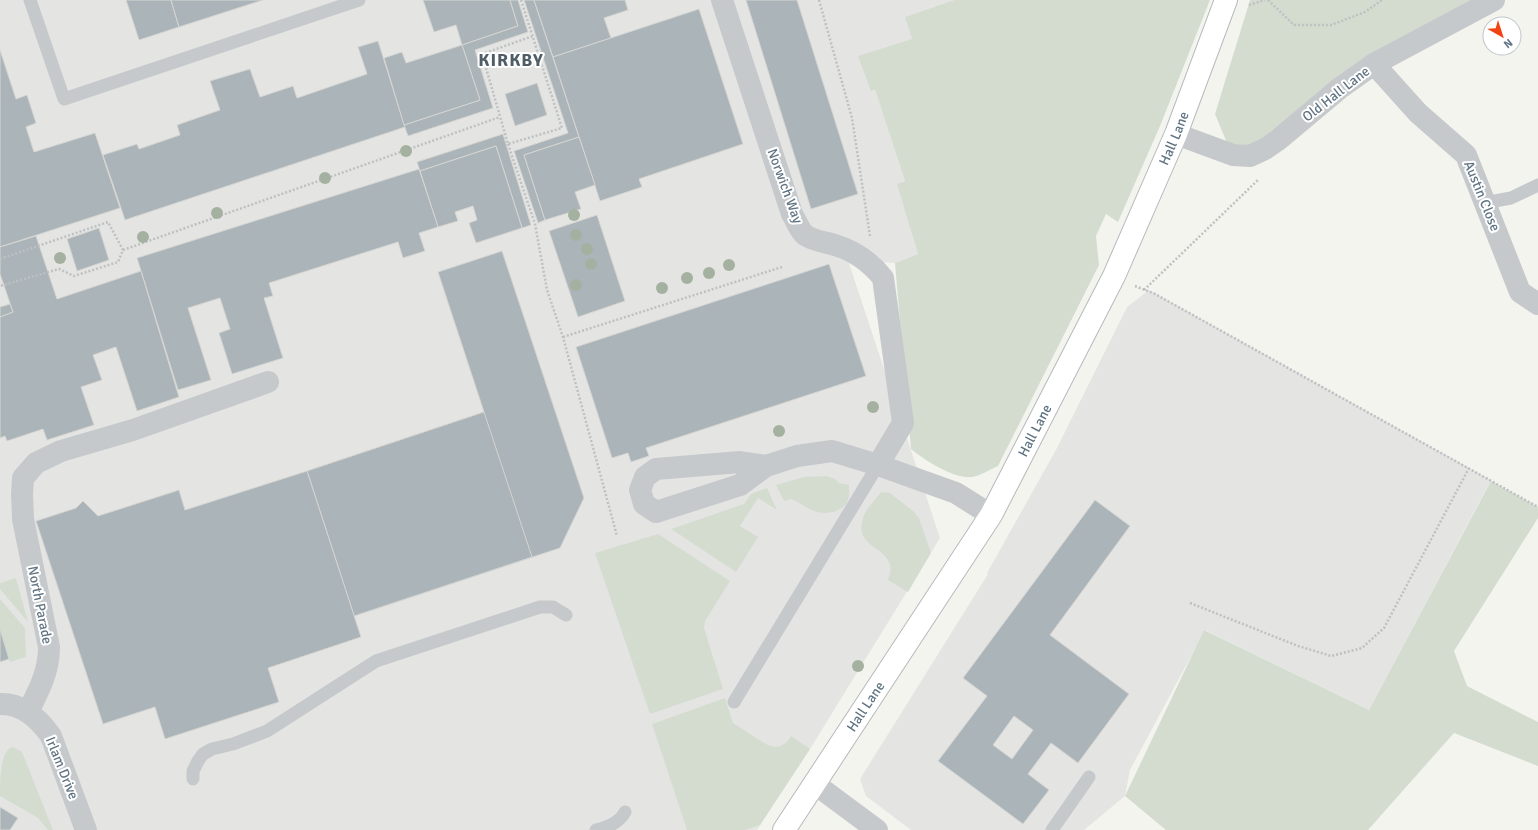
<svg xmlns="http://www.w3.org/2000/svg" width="1538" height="830" font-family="Signika,sans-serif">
<rect width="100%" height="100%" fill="#f4f4ef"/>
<!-- built -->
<g fill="#e4e5e3">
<path d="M0,0H954L906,17L912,39L871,91L875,90L905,181L898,184L918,254L895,263L848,260L940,538L810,749L757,830H0Z"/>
<path d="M1149,290L1491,480L1369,710L1205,630L1130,770L1125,796L1084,830H911L866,796L860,779L988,574L987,573L1057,448L1127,307Z"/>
</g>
<!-- green -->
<g fill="#d4dcd0">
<path d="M954,0H1210L1160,126L1118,222L1106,214L1096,236L1099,265L998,466C991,469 978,477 971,477C954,479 924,460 911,449L895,263L918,254L897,184L905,181L875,90L871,91L858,56L912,39L905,17Z"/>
<path d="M1250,0H1487L1255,147L1227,143L1215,114Z"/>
<path d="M827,476L835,479L839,483L849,485C849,491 850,499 846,504C839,513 824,515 814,511C806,508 799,502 791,499L784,501L776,485L804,477Z"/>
<path d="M1491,481L1538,507V518L1454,651L1467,686L1538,722V766L1454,733L1368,830H1166L1125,796L1204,630L1369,710Z"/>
<path d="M767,488L777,510L758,498L740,526L758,537L736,572L671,529L744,504L751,494Z"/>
<path d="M881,492L890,493L913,511L919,518L931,553L908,592L888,580C890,575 891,570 890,565C886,546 854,547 863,518C865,510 876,499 881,492Z"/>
<path d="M658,534L730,581L705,621L704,628L723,689L650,714L595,553Z"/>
<path d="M16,578L28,622L0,589V583Z"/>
<path d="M0,599L25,628L26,657L10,662L0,629Z"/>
<path d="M725,698L733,723C742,728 763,744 771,746C779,749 788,743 791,736L810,749L760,825L745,830H687L652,724Z"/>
<path d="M13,747L22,752L53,830H48L38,818L0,796C0,781 0,749 13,747Z"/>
</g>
<!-- building -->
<g fill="#abb4b8" stroke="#d5d5d2" fill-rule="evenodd">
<path d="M126,0H171L179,27L139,40Z"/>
<path d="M171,0H263L179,27Z"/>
<path d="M423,0H510L518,26L462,45L456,25L434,32Z"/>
<path d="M510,0H518L528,32L475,50L493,108L408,136L404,125L480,100L462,45L518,26Z"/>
<path d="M524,0H534L579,137L524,155L545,220L538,223L514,151L568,133Z"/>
<path d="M534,0H625L628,10L604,18L611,38L553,57Z"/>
<path d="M746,0H797L858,194L811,209Z"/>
<path d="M699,9L743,144L639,179L642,187L600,201L553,57Z"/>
<path d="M378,41L405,127L125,220L103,155L137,144L139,149L180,135L177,125L220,110L210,81L250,69L260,97L293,86L297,98L367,74L358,47Z"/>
<path d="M462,45L480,100L404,125L384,58L402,52L406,63Z"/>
<path d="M0,50L16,99L27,95L36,123L26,127L34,152L95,133L120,208L0,247Z"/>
<path d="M537,83L547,115L515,126L505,94Z"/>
<path d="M503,134L531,225L522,228L496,146L420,171L417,162Z"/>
<path d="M579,137L595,185L575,192L581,209L545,220L524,155Z"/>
<path d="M496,146L522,228L476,243L469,223L477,220L473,206L455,212L458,221L438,227L420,171Z"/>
<path d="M419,169L438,227L419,233L425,251L403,258L398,242L269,283L273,296L264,298L283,358L232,374L219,333L230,329L220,298L188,308L211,380L178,390L137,258Z"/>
<path d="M597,215L625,301L578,317L549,231Z"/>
<path d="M99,228L109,260L77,271L67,239Z"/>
<path d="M36,236L57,299L141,271L179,397L137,411L116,347L93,355L102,380L81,387L94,425L47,440L43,429L7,441L5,436L0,438V317L13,312L0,274V247Z"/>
<path d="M502,251L584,498L560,548L354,616L307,471L484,412L438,272Z"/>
<path d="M829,264L866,376L646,448L649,456L631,462L628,453L612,458L576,347Z"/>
<path d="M10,304L13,312L0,317V307Z"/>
<path d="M484,412L532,557L354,616L307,471Z"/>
<path d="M307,471L361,637L268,668L279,702L165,739L155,707L103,724L36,521L76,508L83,501L98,516L179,490L185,510Z"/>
<path d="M1095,500L1130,526L1050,635L1129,694L1078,763L1051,743L1028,774L1049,790L1023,824L938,761L987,696L963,678ZM1014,716L1033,730L1012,759L993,745Z"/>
<path d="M0,629L9,659L0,662Z"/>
<path d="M0,807L18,818L10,830H0Z"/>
</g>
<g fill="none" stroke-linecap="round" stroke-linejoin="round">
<!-- primary casing -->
<g stroke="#b6babe" stroke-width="24">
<g id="primary">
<path id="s1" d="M784,830L991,515L1114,276L1176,134L1226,0"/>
</g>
</g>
<!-- path -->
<g stroke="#bec0c2" stroke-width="2.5" stroke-dasharray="2 2" stroke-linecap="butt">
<path d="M521,0L562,128L508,144L482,54L533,36"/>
<path d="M819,0L852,118L870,236"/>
<path d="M1268,0L1294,25H1331L1365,12L1382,0"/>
<path d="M1249,5L1265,0"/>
<path d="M508,144L535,224L547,290L563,337L617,536"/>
<path d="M123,250L500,117"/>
<path d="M0,259L108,222L123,250L118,262L74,276L59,269L0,286"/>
<path d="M1135,286L1155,294L1538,507"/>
<path d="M1144,290L1259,179"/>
<path d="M563,337L782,267"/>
<path d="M1190,603L1298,646L1331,656L1362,648L1384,628L1469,468"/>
</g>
<!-- service -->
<g stroke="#c6c9cc" stroke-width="13">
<path d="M30,0L64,99L359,0"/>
<path d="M1484,203L1511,198L1538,185"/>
<path d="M734,702L878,465"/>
<path d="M193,779V771L198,761L203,754L212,749L233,744L267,731L376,661L540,607H553L566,615"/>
<path d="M596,830C608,827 619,823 625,812"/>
<path d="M1052,830L1089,777"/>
</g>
<!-- minor -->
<g stroke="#c6c9cc" stroke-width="22">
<path d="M722,0L792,214C796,220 799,230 805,235C813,241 826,242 835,245C855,251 871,263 883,278L903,423L878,465"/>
<path d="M1374,64L1418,113L1466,155L1520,292L1538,304"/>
<path d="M1176,134L1233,155L1250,156L1265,149L1278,140L1340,88L1374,64L1494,0"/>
<path d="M766,466L740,462L656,469L645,477L640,490L644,504L656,512L740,485L766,466L797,456L832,451L878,465L956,493L991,515"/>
<path d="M0,704C22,703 39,719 51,736L86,830"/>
<path d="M28,712C39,690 49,672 49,647L23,519L22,494L23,478L36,463L61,451L133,430L268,382"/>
<path d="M815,784L877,830"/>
</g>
<!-- primary -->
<use href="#primary" stroke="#fff" stroke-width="22"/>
</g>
<!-- trees -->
<g fill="#a5b1a0">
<circle cx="406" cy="151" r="6"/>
<circle cx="325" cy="178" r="6"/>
<circle cx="217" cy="213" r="6"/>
<circle cx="574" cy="215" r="6"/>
<circle cx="576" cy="235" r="6"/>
<circle cx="143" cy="237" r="6"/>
<circle cx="587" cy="249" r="6"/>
<circle cx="60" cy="258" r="6"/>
<circle cx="591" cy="264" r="6"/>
<circle cx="729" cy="265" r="6"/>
<circle cx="709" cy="273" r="6"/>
<circle cx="687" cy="278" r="6"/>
<circle cx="576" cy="285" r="6"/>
<circle cx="662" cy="288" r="6"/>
<circle cx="873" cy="407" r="6"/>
<circle cx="779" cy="431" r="6"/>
<circle cx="858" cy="666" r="6"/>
</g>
<g text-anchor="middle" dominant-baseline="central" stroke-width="4" stroke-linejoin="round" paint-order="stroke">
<!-- street labels -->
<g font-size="14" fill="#607483" stroke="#fff">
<text transform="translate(1336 94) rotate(-38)">Old Hall Lane</text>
<text stroke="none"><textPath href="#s1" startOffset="796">Hall Lane</textPath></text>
<text transform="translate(785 186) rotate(70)">Norwich Way</text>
<text transform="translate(1482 196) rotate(68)">Austin Close</text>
<text stroke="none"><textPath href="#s1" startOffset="472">Hall Lane</textPath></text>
<text transform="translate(40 605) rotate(79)">North Parade</text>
<text stroke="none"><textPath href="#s1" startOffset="148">Hall Lane</textPath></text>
<text transform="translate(62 768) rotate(68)">Irlam Drive</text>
</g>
<!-- district labels -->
<g font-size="18" font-weight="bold" letter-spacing="1" fill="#4f5d67" stroke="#fff">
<text x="511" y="60">KIRKBY</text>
</g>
</g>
<!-- north arrow -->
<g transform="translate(1502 36) rotate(141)"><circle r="19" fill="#ffffff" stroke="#bfc7cd"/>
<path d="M0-3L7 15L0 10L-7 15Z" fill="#f14412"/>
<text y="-6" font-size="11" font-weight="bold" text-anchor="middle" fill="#607483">N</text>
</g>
</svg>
